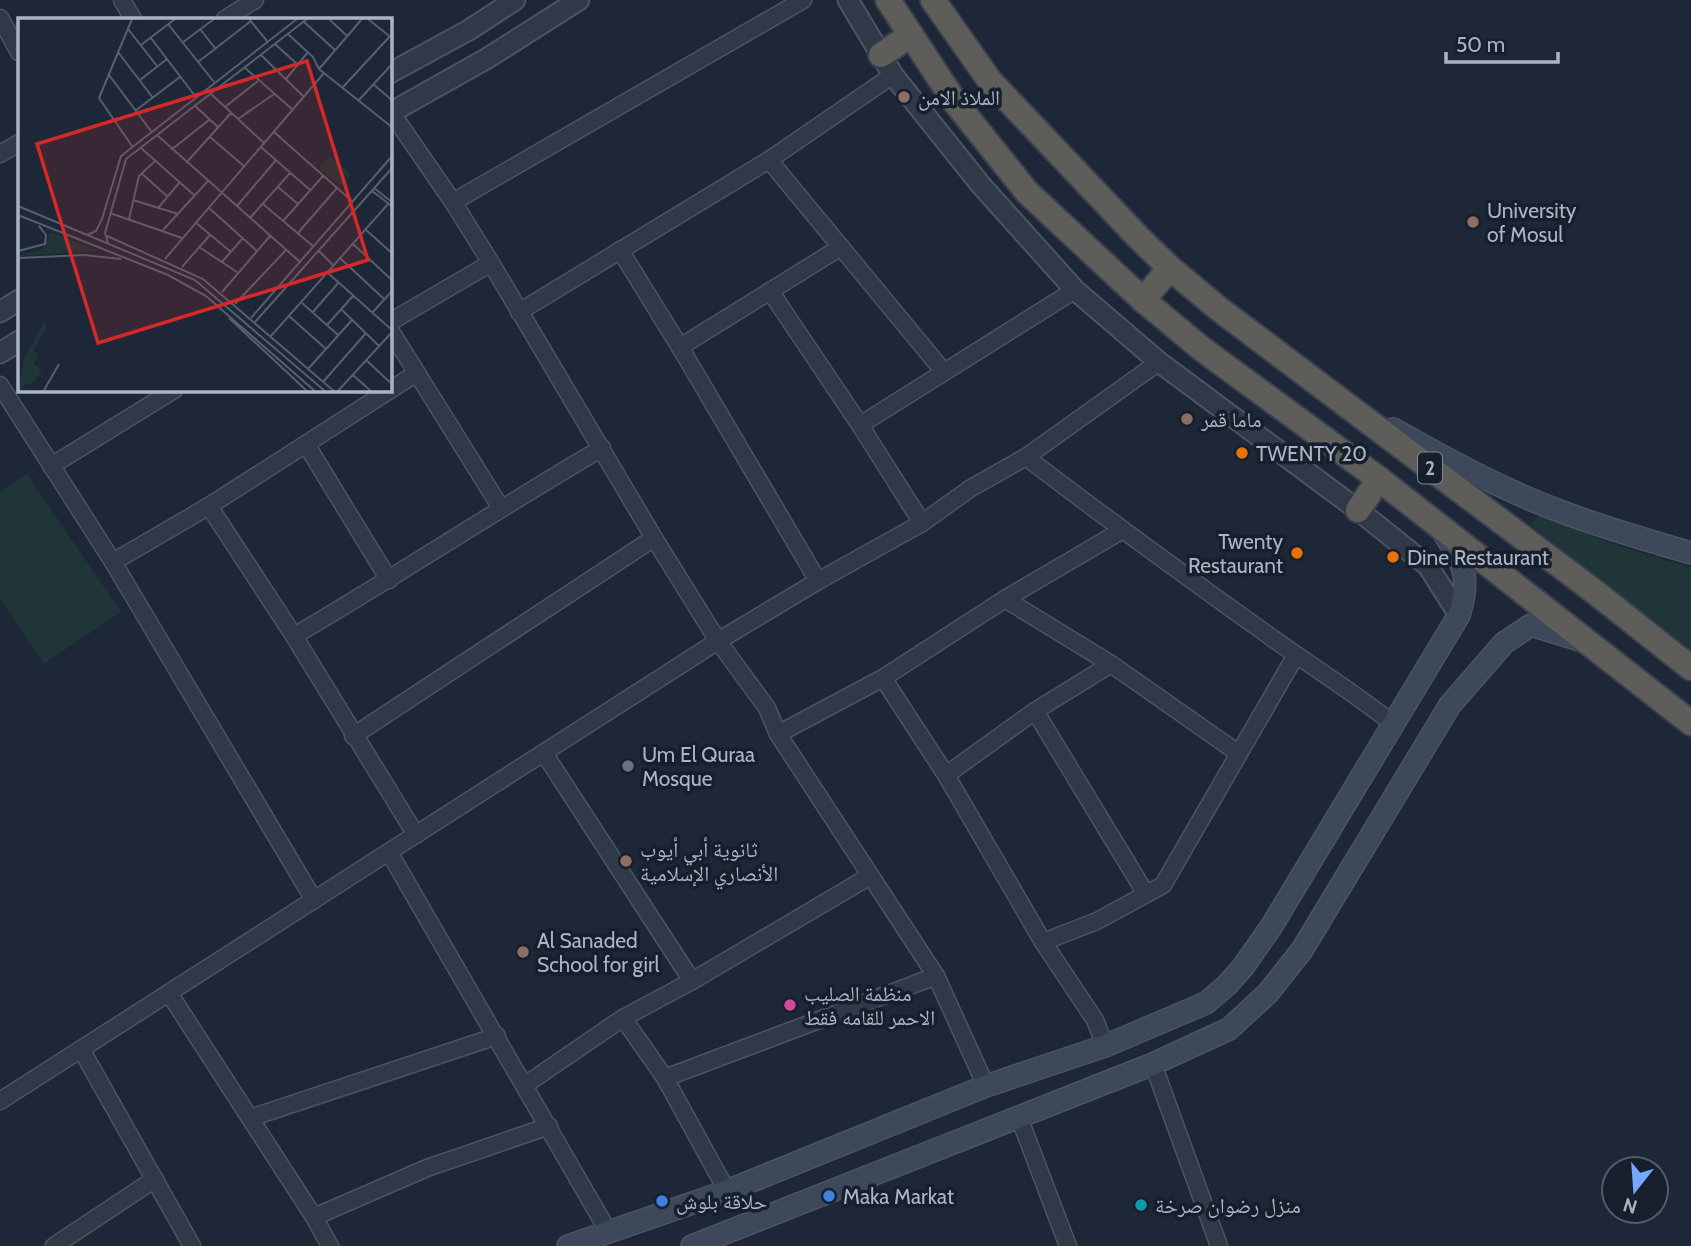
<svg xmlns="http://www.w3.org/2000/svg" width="1691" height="1246" font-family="Cabin,'Noto Naskh Arabic',sans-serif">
<rect width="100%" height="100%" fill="#1d2737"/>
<!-- green -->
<g fill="#1f3538">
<path d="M27,474L121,612L44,664L0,599V492Z"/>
<path d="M1540,514L1604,541L1691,568V653L1530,524Z"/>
</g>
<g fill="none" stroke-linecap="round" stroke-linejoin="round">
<!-- minor casing -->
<g stroke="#4b5463" stroke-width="19">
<g id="minor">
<path d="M122,0L133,19"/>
<path d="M0,18L19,52"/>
<path d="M225,19L255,0"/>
<path d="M391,112L453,202L491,263L654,538L718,641L767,708L778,734L936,976L986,1086"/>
<path d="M0,154L19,143"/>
<path d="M769,160L944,372"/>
<path d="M453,202L803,0"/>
<path d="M620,250L680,347L818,581"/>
<path d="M770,291L860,425L922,523"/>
<path d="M519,312L769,160L893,75"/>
<path d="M390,322L491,263"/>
<path d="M390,330L501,508"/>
<path d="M680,347L841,247"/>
<path d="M0,385L113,562L314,900"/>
<path d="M390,390L417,373"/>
<path d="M860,425L1075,290"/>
<path d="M306,444L389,580"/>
<path d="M1026,457C1108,520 1191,580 1275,640C1314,668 1355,693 1392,723"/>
<path d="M51,466L174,390"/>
<path d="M209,506L294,636L416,835"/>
<path d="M113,562L209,506L390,390"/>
<path d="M1005,599L1111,664L1238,753"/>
<path d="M294,636C398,575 498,509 602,448"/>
<path d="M883,678L946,775L1043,942L1095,1020L1105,1046"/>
<path d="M1035,711L1146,894"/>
<path d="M778,734L883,678L1005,599L1121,531"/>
<path d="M353,736L654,538"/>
<path d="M544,753L692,981"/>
<path d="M946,775L1035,711L1111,664"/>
<path d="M389,852L608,1231"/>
<path d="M1043,942L1097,921L1163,885L1296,655"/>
<path d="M169,993L314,1217L330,1246"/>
<path d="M623,1018L665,1078L727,1191"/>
<path d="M81,1049L192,1246"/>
<path d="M1153,1064L1219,1246"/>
<path d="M665,1078L936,976"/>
<path d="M525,1085L623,1018L692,981L870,876"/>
<path d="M0,1101L718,641L818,581L922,523L971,488L1026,457L1159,362"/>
<path d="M1019,1117L1068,1246"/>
<path d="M250,1118L497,1036"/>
<path d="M314,1217L427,1168L549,1126"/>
<path d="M54,1246L155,1179"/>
</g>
</g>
<!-- tertiary casing -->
<g stroke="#4b5463" stroke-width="23">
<g id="tertiary">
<path d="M848,0L893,75L980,184L1075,290L1159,362L1358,510L1428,566L1459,615"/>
<path d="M390,73L469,30L515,0"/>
<path d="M390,113L486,59L579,0"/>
<path d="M0,312L19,300"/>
<path d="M0,353L19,341"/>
</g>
</g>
<!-- secondary casing -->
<g stroke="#4b5463" stroke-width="24">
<g id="secondary">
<path d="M1393,429C1446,459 1501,489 1557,510C1601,527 1646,540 1691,553"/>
<path d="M568,1246L727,1191L986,1086L1105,1046L1206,1003L1227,985L1243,967L1271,927L1459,615C1471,577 1464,565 1443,532"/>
<path d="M692,1246L1153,1064L1229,1029L1268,993L1302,950L1450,705L1504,643L1531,625L1583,641"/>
</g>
</g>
<!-- trunk casing -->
<g stroke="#38414f" stroke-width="28">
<g id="trunk">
<path d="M888,0L955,102L1027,192L1143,300L1202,349L1379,479L1691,723"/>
<path d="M933,0L990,81L1139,238L1170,268L1219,309L1595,592L1691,668"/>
<path d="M881,55L911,35"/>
<path d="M1143,300L1170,268"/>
<path d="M1358,510L1379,479"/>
</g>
</g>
<!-- minor -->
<use href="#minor" stroke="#303947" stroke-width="16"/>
<!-- tertiary -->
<use href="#tertiary" stroke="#303947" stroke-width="19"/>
<!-- secondary -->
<use href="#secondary" stroke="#3e485b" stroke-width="21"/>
<!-- trunk -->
<use href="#trunk" stroke="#5e5d5a" stroke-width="24"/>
</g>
<!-- markers -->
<g fill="#8d6e63" stroke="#161f2b" stroke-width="2.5">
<circle cx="904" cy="97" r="7"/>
<circle cx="1473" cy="222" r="7"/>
<circle cx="1187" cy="419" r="7"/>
<circle cx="626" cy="861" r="7"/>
<circle cx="523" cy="952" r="7"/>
</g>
<g fill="#e8710a" stroke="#161f2b" stroke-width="2.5">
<circle cx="1242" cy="453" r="7"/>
<circle cx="1297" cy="553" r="7"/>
<circle cx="1393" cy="557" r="7"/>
</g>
<circle fill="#6b7280" stroke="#161f2b" stroke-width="2.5" cx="628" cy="766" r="7"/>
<circle fill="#d1479c" stroke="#161f2b" stroke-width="2.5" cx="790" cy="1005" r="7"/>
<g fill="#3f7fe0" stroke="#161f2b" stroke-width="2.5">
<circle cx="829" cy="1196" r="7"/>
<circle cx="662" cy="1201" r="7"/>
</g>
<circle fill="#0f9aa8" stroke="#161f2b" stroke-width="2.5" cx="1141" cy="1205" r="7"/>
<g text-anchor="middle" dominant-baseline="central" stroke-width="7" stroke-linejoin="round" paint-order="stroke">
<!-- shield labels -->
<rect fill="#161f2b" stroke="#7e8797" stroke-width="2" x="1418" y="452.5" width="24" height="31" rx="5"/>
<g font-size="19" font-weight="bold" fill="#aab4c5">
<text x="1430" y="468">2</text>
</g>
<!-- poi labels -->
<g font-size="21" fill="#aab4c5" stroke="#161f2b" text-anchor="start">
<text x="918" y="97">الملاذ الامن</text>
<text x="1487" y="210">University<tspan x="1487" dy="24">of Mosul</tspan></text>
<text x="1201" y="419">ماما قمر</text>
<text x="1256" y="453">TWENTY 20</text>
<text x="1283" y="541" text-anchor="end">Twenty<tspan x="1283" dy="24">Restaurant</tspan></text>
<text x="1407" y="557">Dine Restaurant</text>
<text x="642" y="754">Um El Quraa<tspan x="642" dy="24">Mosque</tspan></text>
<text x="640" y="849">ثانوية أبي أيوب<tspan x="640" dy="24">الأنصاري الإسلامية</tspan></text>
<text x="537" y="940">Al Sanaded<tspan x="537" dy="24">School for girl</tspan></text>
<text x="804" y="993">منظمة الصليب<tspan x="804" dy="24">الاحمر للقامه فقط</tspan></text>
<text x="843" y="1196">Maka Markat</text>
<text x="676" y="1201">حلاقة بلوش</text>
<text x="1155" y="1205">منزل رضوان صرخة</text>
</g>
</g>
<!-- overview -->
<g transform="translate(18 18)">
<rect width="374" height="374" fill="#1d2737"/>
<path d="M311,138L333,156L323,168L301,150ZM32,214L80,233L0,238L24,231ZM26,303L28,310L15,333L20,335L16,346L24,353L16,364L5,368L6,374H0L6,341Z" fill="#1f3538"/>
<path fill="none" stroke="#555f70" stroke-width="2" d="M231,1L249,23M311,1L329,18M350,1L375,21M286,4L317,32M150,6L196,64M110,11L139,48M182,11L197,30M270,16L295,39L301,51L375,110M133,20L177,78M164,25L196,1M257,26L280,47M123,27L157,1M100,34L135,80M243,37L286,79M180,44L233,3M226,49L275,92M301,51L344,1M91,57L133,113M268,61L290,34M122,62L149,41M355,66L375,83M325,69L375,15M193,76L246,125M341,82L375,45M176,87L201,110M207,89L240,63M117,93L162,59M220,101L256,76M256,114L335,184M139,117L282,244M192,119L227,149M114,128L81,80L114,1M243,129L292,172M123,130L176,177M153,132L191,102M168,145L213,95M123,155L150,179M260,169L280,186M356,170L375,185M353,172L375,189M115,182L160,196M245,186L296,229M0,188L177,262L308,374M219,188L258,142M140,190L161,165M191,190L239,233M92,195L164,220M0,197L150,257L188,278L298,374M232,200L272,155M111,201L121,158L137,143M265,203L305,158M177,204L213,234M145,212L190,163M348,212L375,236M280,215L319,170M69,217L78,213L84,201L103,138L279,1M89,218L185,261L317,374M90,225L87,215L108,141L289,1M335,226L375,263M181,229L219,254M0,233L27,226L28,217L21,208M301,233L316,248M0,240L66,237L103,241M322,240L366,281M147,241L306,55M204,244L225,220M164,249L192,217M310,255L375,313M204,274L252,218M284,285L320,317M217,286L268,232M323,291L361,328M295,294L321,264M354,295L375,272M271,298L308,331M211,300L290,374M233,300L375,137M237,304L375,149M309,307L335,278M253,318L370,186M348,342L375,367M290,351L334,302M335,357L354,374M305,364L348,315M25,374L41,346M319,374L375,313"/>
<path fill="#d62828" fill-opacity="0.15" stroke="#d62828" stroke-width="3.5" d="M289,43L350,242L80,325L19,126Z"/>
<rect width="374" height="374" fill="none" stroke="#aab4c5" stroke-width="3.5"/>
</g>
<!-- north arrow -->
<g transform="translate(1635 1190) rotate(197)"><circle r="33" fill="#161f2b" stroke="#515b69" stroke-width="2"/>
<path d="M0-5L12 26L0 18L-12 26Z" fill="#75a8ff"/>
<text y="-10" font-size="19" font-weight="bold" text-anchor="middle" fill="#aab4c5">N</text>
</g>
<!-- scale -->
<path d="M1446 52v10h112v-10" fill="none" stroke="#aab4c5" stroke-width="3.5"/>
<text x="1456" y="52" font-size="21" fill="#aab4c5" stroke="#161f2b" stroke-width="5" paint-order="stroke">50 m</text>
</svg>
